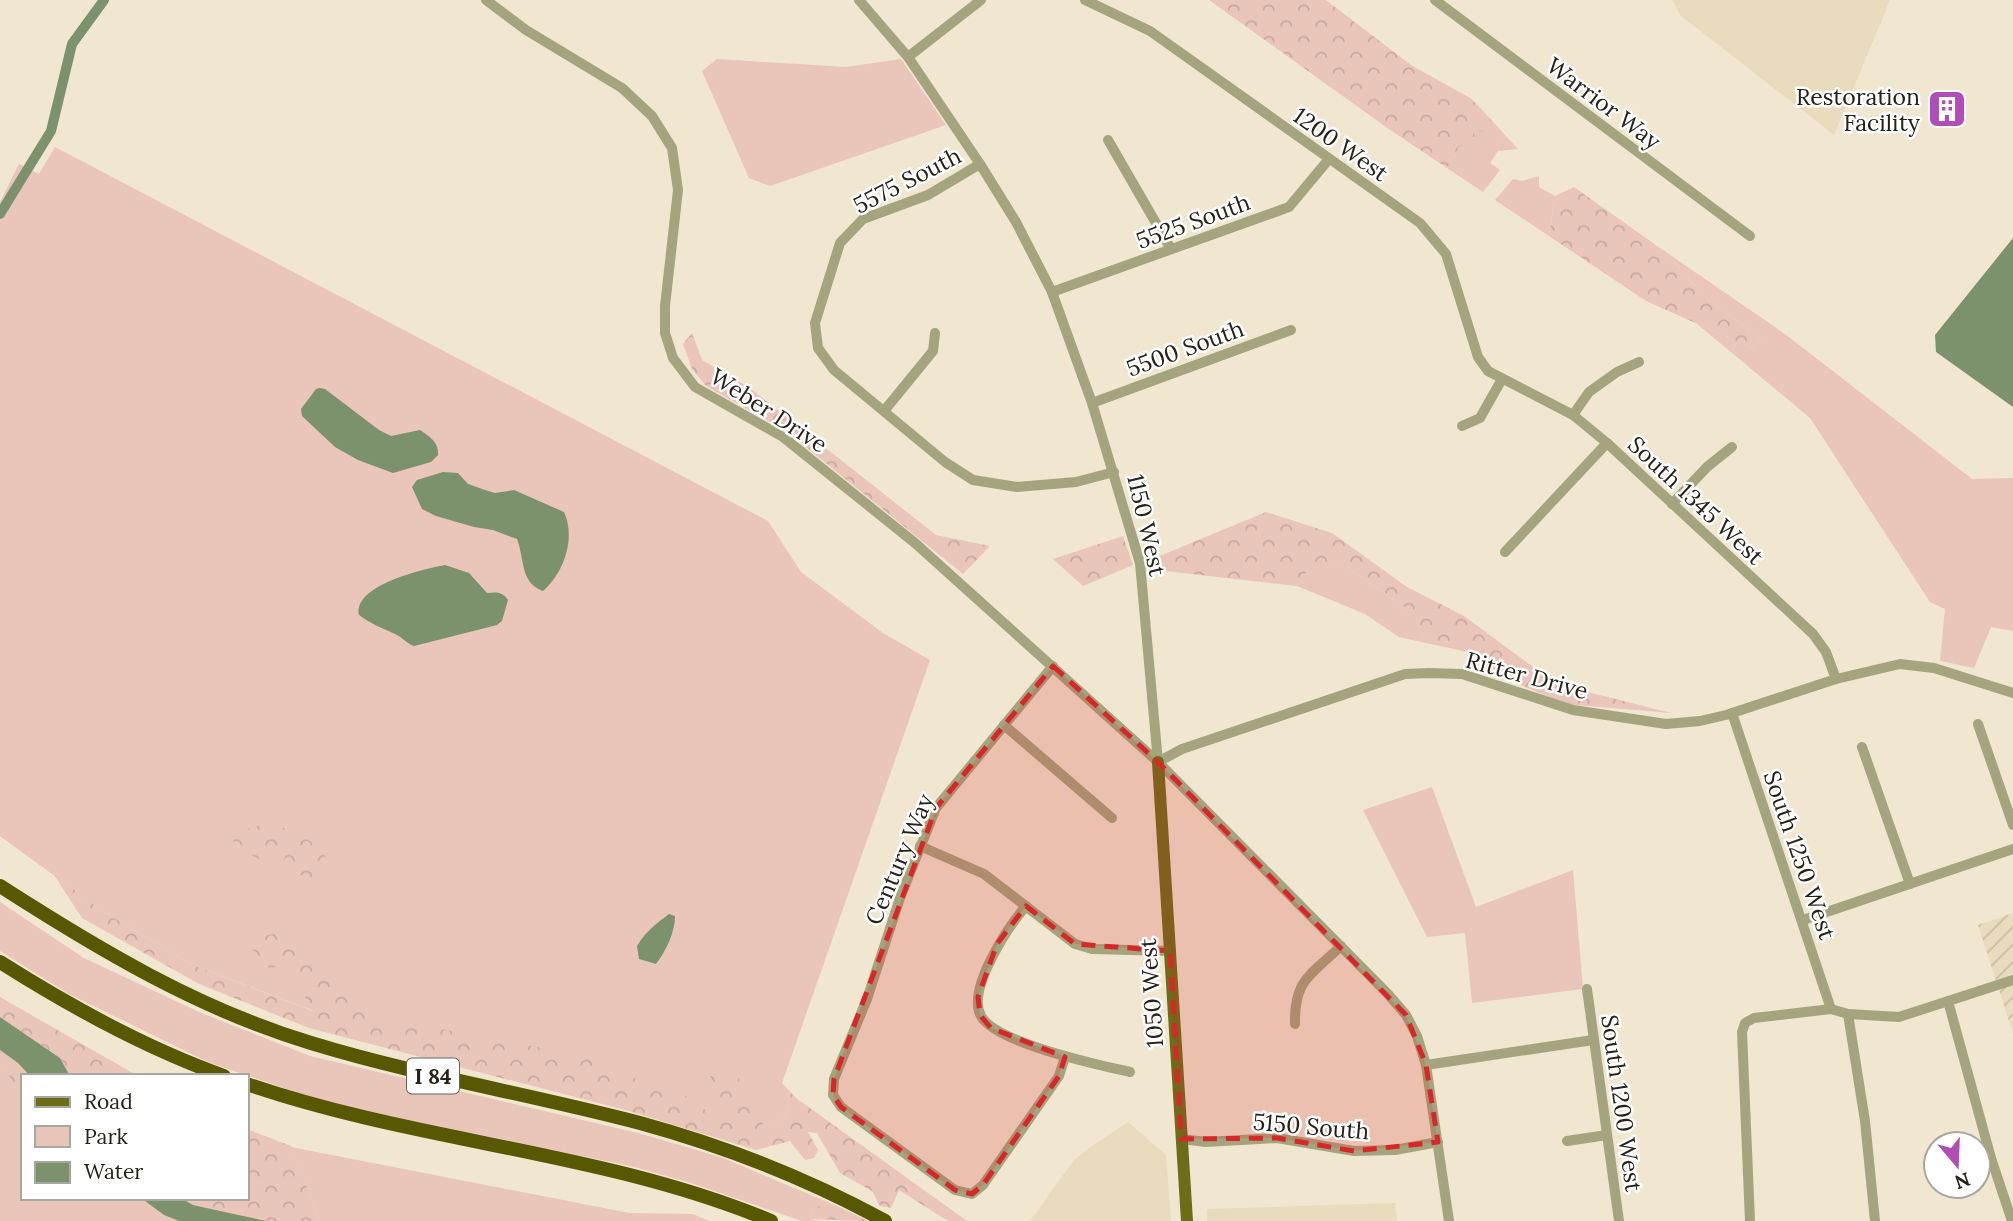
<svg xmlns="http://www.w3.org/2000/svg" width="2013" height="1221" font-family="Lora,serif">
<defs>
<pattern id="industrial-furrows" width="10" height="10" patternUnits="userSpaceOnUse" patternTransform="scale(1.75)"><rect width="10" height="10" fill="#e9dbbe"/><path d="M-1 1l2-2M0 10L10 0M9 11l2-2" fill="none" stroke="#c8bca3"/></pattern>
<pattern id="forest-crowns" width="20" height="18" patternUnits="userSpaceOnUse" patternTransform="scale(1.75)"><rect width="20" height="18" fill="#e9c5ba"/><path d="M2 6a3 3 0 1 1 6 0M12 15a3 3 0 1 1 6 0" fill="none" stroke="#c8a99f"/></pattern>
</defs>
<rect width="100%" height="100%" fill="#f1e6d0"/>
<!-- built -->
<g fill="#e9dbbe">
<path d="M1672,0H1890L1834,135L1680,15Z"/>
<path d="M1128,1122L1166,1155L1171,1221H1030L1074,1160L1092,1146Z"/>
<path d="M1395,1203L1397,1221H1207V1209Z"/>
</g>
<!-- industrial -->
<path fill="url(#industrial-furrows)" d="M2013,913V1033L1978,925Z"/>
<!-- green -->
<g fill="#e9c5ba">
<path d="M717,59L846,67L901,59L946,125L770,186L749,178L702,71Z"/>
<path d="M1471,126L1518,149L1498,151L1490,163L1500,170L1483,192L1447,168Z"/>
<path d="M55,147L768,521L801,572L883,633L930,660L782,1083L790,1100L782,1122L761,1134L317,1012L195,966L104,912L0,836V202L19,164L39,174Z"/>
<path d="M1539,176V187L1555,196L1549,236L1495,200L1513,179L1522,181Z"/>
<path d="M1660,248L1785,334L1972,479L2013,478V631L1991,627L1974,668L1940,661L1945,609L1930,602L1810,418L1696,323L1752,348L1761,339L1709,300Z"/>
<path d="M1311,564L1345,566L1416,615L1426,643L1399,637L1365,614L1297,586Z"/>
<path d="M1432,787L1476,907L1573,870L1583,989L1472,1003L1465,933L1427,937L1363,810Z"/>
<path d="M0,902L84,958L199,1012L310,1056L642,1134L723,1158L837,1206L812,1207L810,1219L818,1221H802L691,1183L635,1167L328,1103L208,1062L69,994L0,951Z"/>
<path d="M0,1060L5,1063L13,1087L23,1093V1198H141L164,1215L179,1221H0Z"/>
<path d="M291,1147L629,1213L693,1214L709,1221H320Z"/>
</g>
<!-- forest -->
<g fill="url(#forest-crowns)">
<path d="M1209,0H1326L1411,65L1472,99L1518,149L1472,127L1477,142L1459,147L1447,168L1386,127Z"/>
<path d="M1574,187L1660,248L1709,300L1761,339L1752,348L1646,301L1549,236L1555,196Z"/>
<path d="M692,333L702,360L751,389L936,535L990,546L963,574L786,431L706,386L692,369L683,344Z"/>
<path d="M1266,512L1332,533L1407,587L1464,616L1556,684L1671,713L1565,704L1486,670L1473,653L1426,643L1416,615L1345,566L1311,565L1297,586L1156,570L1150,560Z"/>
<path d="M1123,536L1133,565L1083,586L1053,559Z"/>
<path d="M272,822L322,847L332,877L321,882L284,869L285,853L279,851L261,860L233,846L234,833Z"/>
<path d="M54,875L104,912L195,966L316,1012L299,989L298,959L270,969L245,941L289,930L372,1016L595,1058L649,1085L692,1098L719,1122L729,1118L708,1094L706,1083L715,1070L736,1068C745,1091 734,1104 763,1117L762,1133L782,1122L790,1100L782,1083L796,1098L967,1221H948L899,1190L891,1208L880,1206L872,1191L840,1173L817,1133L808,1132L818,1150L814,1158L805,1160L790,1141L756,1150L629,1111L309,1028L199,984L82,918Z"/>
<path d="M0,997L138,1076H70L60,1058L0,1017Z"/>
<path d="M0,1050L18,1063L30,1076H23V1093L13,1087L5,1064L0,1060Z"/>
<path d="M247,1129L291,1146L320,1221H266L193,1205L181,1198H247Z"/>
<path d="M812,1206H837L868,1221L810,1219Z"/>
</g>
<!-- water -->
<g fill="#7b926c">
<path d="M2013,238V407L1936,352L1935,335Z"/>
<path d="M320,388L325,389L379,430L391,436L420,430C430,437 439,442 438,455L431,462L393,473L358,460L335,447L302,416L301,409L316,389Z"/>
<path d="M443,472L458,473L468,484L485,490L495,493L514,490L564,512C576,538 564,573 543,591C520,583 525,560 517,539L493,530L474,527L436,516L422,509L412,487L417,480Z"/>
<path d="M445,565L469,573L487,593C496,592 503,592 508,600L502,621L497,625L414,646C406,643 402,637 395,634C380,627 373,625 359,615C353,585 424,569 445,565Z"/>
<path d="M669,914L675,916C675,932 666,951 656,964L639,959L637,946C646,931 656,924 669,914Z"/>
<path d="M0,1017L60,1058L70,1076H30L18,1063L0,1050Z"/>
<path d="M141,1198H181L193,1205L266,1221H179L164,1215Z"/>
</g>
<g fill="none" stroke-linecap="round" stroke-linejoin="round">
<!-- canal -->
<path stroke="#7b926c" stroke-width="10" d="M0,214L51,131L72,44L104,0"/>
<!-- minor -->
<g stroke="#a4a57e" stroke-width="10">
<path d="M486,0L526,30L622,88L652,116L672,148L678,190L665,306V333L673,358L695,387L783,437L915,543L1158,762L1388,994L1406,1015L1417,1036L1426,1065L1449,1221"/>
<path d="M859,0L908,57L980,164L1016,222L1052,292L1092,403L1140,563L1158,762"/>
<path d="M1085,0L1150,31L1420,223L1446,254L1478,357L1488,371L1573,415L1607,443L1813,634L1826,652L1836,679"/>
<path d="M1435,0L1750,236"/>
<path d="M908,57L981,0"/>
<path d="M1108,140L1171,249"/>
<path d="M980,164L928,195L863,219L840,243L815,323L818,348L834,370L945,462L973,480L1017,487L1076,482L1114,472"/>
<path d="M1052,292L1289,207L1329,159"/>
<path d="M1092,403L1291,330"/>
<path d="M884,411L933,351L935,333"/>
<path d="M1573,415L1589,392L1617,372L1639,362"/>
<path d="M1462,426L1480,418L1502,379"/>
<path d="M1672,504L1707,467L1732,447"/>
<path d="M1505,552L1607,443"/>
<path d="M1053,666L936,808L900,898L867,999L834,1079L833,1095L841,1107L955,1190L972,1194L983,1185L1059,1076L1065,1057"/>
<path d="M1732,713L1831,1009"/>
<path d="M1978,724L2013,825"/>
<path d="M1004,725L1112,818"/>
<path d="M1862,747L1910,884"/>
<path d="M1158,762L1182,749L1405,674L1429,673L1462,674L1573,710L1666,724L1700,721L1726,715L1836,679L1900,664L1934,668L2013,693"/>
<path d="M920,846L984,874L1075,944L1092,949L1170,951"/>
<path d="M1026,906C1009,926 966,989 981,1016C996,1043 1099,1065 1130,1072"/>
<path d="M1803,920L2013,849"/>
<path d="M1587,989L1619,1221"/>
<path d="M1948,1001L1991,1158L2012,1221"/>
<path d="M1848,1014L1865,1121L1875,1221"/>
<path d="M1295,1024C1294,979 1311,975 1341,946"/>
<path d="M1426,1065L1593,1040"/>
<path d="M1181,1139L1206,1142L1277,1138L1354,1151L1395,1150L1438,1142"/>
<path d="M1567,1141L1607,1135"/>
<path d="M1750,1221L1742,1032L1745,1023L1754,1018L1831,1009L1848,1014L1899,1017L2013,980"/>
</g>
<!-- major -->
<path stroke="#6d6d19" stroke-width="12" d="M1158,762L1187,1221"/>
<!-- highway -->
<g stroke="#585802" stroke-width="14">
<path d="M0,886C98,949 198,1009 311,1043C419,1076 530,1094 640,1123C724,1146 808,1179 885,1221"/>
<path d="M0,962C71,1007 145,1048 224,1076"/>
<path d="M247,1084C418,1143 604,1151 771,1221"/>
</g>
</g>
<!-- marked area -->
<path fill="#d62828" fill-opacity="0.2" stroke="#d62828" stroke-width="5" stroke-dasharray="14 9" stroke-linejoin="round" d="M1053,666L1158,762L1406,1015L1426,1065L1438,1142L1354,1151L1277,1138L1181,1139L1170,951L1075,944L1026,906L997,944L978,997L980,1015L991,1028L1065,1057L1059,1076L983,1185L972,1194L955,1190L841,1107L833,1095L834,1079L936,808Z"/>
<!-- icons -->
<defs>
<g id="building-square" transform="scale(2.0125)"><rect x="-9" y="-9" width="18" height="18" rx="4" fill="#b14eb5" stroke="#fff"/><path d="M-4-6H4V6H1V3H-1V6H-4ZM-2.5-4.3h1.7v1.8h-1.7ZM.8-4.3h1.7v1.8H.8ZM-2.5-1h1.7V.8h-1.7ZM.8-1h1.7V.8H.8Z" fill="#fff"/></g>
</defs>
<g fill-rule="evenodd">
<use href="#building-square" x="1947" y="109"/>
</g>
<g text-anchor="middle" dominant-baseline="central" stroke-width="5" stroke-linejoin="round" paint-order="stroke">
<!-- shield labels -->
<rect fill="#fff" stroke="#67645f" stroke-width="2" x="407" y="1058.5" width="52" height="35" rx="5"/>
<g font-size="21" font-weight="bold" fill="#26221a">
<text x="433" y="1076">I 84</text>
</g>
<!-- poi labels -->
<g font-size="23" fill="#26221a" stroke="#fff" text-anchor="end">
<text x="1920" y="96">Restoration<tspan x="1920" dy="26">Facility</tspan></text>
</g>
<!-- street labels -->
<g font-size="23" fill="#26221a" stroke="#fff">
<text transform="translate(1604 103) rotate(37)">Warrior Way</text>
<text transform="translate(1341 144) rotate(35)">1200 West</text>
<text transform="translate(907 180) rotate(-27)">5575 South</text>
<text transform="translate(1193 221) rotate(-20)">5525 South</text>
<text transform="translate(1185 348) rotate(-20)">5500 South</text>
<text transform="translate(769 410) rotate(33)">Weber Drive</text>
<text transform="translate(1696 500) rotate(43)">South 1345 West</text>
<text transform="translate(1147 525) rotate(77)">1150 West</text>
<text transform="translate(1527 675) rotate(15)">Ritter Drive</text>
<text transform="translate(1800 855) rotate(71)">South 1250 West</text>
<text transform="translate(899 859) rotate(-67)">Century Way</text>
<text transform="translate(1151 993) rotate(-94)">1050 West</text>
<text transform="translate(1622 1103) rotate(82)">South 1200 West</text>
<text transform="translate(1311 1126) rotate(5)">5150 South</text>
</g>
</g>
<!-- legend -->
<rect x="21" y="1074" width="228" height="126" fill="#ffffff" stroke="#a8a7a3" stroke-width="2"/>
<rect x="35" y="1097" width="35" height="10" fill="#6d6d19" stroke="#a8a7a3" stroke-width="2"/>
<text x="84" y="1109" font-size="21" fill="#26221a">Road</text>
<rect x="35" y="1126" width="35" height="21" fill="#e9c5ba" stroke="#a8a7a3" stroke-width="2"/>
<text x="84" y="1144" font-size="21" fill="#26221a">Park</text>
<rect x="35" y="1162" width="35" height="21" fill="#7b926c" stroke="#a8a7a3" stroke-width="2"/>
<text x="84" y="1179" font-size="21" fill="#26221a">Water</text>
<!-- north arrow -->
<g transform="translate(1957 1165) rotate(161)"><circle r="33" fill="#ffffff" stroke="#a8a7a3" stroke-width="2"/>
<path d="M0-5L12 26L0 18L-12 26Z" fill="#b14eb5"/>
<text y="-10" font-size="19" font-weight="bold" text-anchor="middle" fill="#26221a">N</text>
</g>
</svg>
